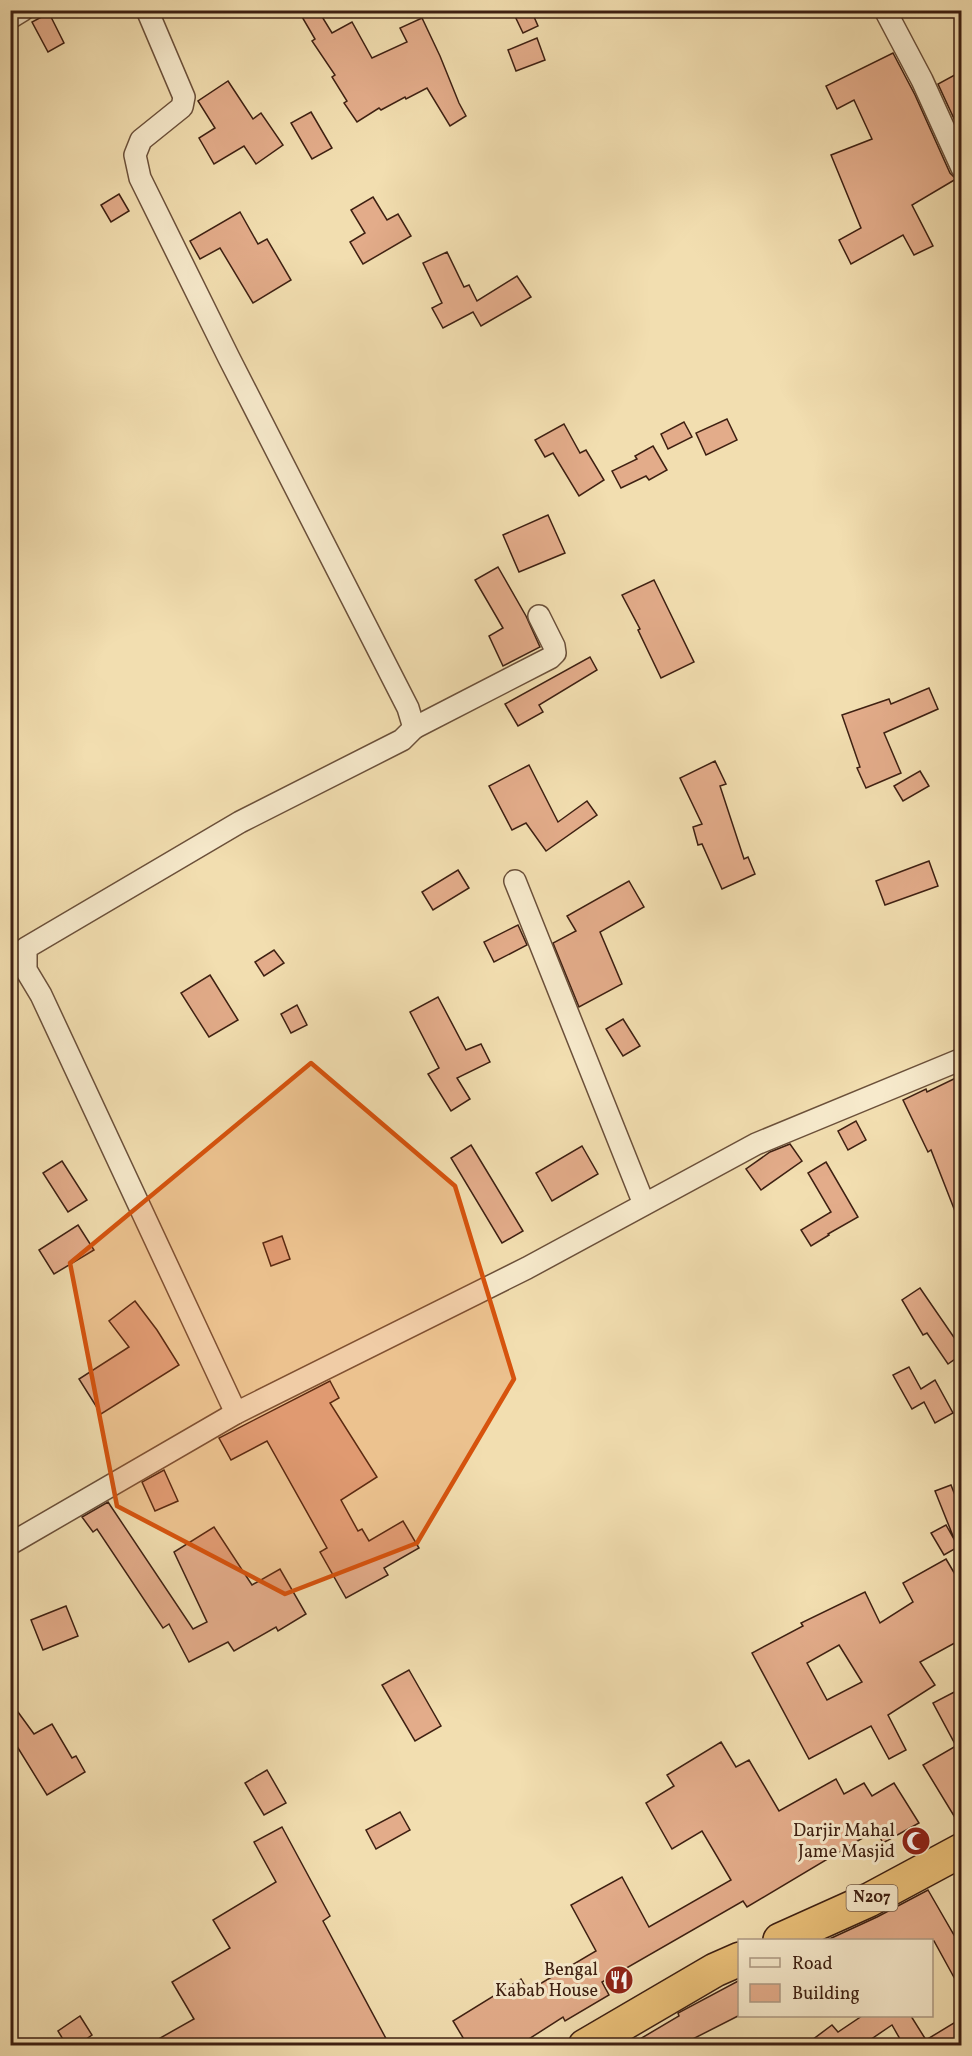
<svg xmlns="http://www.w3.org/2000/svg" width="972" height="2056" font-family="Vollkorn,serif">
<rect width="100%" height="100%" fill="#f2deb0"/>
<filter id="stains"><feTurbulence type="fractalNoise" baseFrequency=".00333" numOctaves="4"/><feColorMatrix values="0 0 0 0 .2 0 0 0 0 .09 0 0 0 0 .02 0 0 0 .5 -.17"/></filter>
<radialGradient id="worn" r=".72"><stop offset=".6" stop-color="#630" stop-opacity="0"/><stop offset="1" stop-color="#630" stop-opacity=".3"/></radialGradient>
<!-- building -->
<g fill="#e3ac8a" stroke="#3e2012" stroke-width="1.5" fill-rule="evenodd">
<path d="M298,10H318L332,33L352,22L372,58L407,42L400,28L422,18L440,56L459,103L466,116L450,126L427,88L406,99L405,97L381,110L379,108L357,122L344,103L347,101L332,77L335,75L312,41L315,39Z"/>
<path d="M512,10H531L538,26L523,33Z"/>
<path d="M49,13L64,43L48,52L32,22Z"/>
<path d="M537,38L545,60L516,71L508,50Z"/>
<path d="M893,53L915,95L950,173L956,179L912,205L933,246L914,255L903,235L851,264L839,240L861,228L831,155L872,139L854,100L837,109L826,86Z"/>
<path d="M962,71V136L938,84Z"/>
<path d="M228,81L253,119L261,113L283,145L256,164L244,146L214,164L199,138L215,128L198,101Z"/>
<path d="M311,112L332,148L312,159L291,123Z"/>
<path d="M119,194L129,211L111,222L101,205Z"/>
<path d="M373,197L387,220L398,214L411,236L363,264L350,242L365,233L351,210Z"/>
<path d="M240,212L258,244L267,239L291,280L253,303L220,248L200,259L190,241Z"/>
<path d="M447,252L464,287L469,285L477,301L517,276L531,297L481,326L473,312L443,328L432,308L442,303L423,263Z"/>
<path d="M727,419L737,440L706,455L696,433Z"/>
<path d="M684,422L692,437L668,449L661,434Z"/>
<path d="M564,424L580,453L586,450L604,480L579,496L553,453L545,457L535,440Z"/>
<path d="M653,446L667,470L649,480L646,476L621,488L612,471L637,459L635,456Z"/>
<path d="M548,515L565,553L519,572L503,535Z"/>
<path d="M498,567L526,616L540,647L503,666L489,636L503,628L475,580Z"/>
<path d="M654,580L694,662L661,678L638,630L640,629L622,595Z"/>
<path d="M590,657L597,670L539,705L543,712L518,726L505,704Z"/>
<path d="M929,688L938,709L884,733L901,773L866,788L857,768L860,767L842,715L889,699L891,704Z"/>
<path d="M715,761L726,784L720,786L744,859L748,857L755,874L722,889L702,844L698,845L693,827L702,824L680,778Z"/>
<path d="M529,765L558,822L587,801L597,815L546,851L526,823L512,830L489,786Z"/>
<path d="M920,771L929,786L903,801L894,786Z"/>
<path d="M929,861L938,886L885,905L876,881Z"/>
<path d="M458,870L469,888L433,910L422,892Z"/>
<path d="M629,881L644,907L600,932L622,984L579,1007L553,943L576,931L567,916Z"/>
<path d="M518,925L527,945L494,962L484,942Z"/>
<path d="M274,950L284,963L264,976L255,962Z"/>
<path d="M210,975L238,1020L209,1037L181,993Z"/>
<path d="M438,997L466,1050L481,1044L490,1062L457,1078L470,1099L451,1111L428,1074L439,1068L410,1012Z"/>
<path d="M297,1005L307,1025L291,1033L281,1014Z"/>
<path d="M623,1019L640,1046L623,1056L606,1029Z"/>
<path d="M962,1075V1224H960L931,1150L928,1152L903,1100L926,1089L927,1092Z"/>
<path d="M856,1121L866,1140L848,1150L838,1131Z"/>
<path d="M790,1144L802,1161L761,1190L746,1169L770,1152Z"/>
<path d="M471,1145L523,1231L502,1243L451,1158Z"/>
<path d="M582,1146L598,1174L552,1201L536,1173Z"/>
<path d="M62,1161L87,1200L68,1212L43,1173Z"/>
<path d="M826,1162L858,1217L828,1234L829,1235L811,1246L801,1230L831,1212L808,1173Z"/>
<path d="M78,1225L94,1250L54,1274L39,1250Z"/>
<path d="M282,1236L290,1259L271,1266L263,1243Z"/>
<path d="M920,1288L962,1349V1354L948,1364L927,1333L923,1335L902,1300Z"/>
<path d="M135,1301L157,1330L179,1365L101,1414L79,1379L129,1347L109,1321Z"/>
<path d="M909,1367L921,1389L935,1380L953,1413L935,1423L924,1402L912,1409L893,1375Z"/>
<path d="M330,1381L339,1398L330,1403L377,1477L341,1500L358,1531L362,1529L369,1541L403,1521L419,1548L384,1568L388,1575L346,1598L320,1552L327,1548L267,1441L231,1460L219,1438Z"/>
<path d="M164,1470L178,1501L155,1511L142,1482Z"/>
<path d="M951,1485L962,1513V1539L955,1541L958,1547L944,1555L931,1533L946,1525L955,1541L935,1491Z"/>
<path d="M108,1502L193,1629L207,1622L174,1552L214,1527L252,1585L280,1569L306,1614L278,1631L276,1627L234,1651L228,1642L189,1662L169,1624L163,1628L97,1529L93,1532L82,1517Z"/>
<path d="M946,1559L962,1586V1639L920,1662L935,1685L888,1715L906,1750L889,1759L871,1726L809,1759L752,1653L803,1626L801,1623L865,1592L880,1623L913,1602L903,1583ZM839,1645L862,1682L827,1700L807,1663Z"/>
<path d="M66,1606L78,1636L43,1650L31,1620Z"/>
<path d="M409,1670L441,1726L415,1741L382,1685Z"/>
<path d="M962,1688V1829L923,1765L956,1746L933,1703Z"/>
<path d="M10,1701L34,1734L52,1724L72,1758L76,1756L85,1772L47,1795L10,1735Z"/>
<path d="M721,1742L736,1767L749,1760L779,1811L836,1779L844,1794L864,1783L872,1796L894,1783L919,1823L883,1843L876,1830L747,1907L743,1901L602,1982L609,1995L565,2021L563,2017L518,2046H468L453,2021L521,1979L528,1991L596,1951L571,1905L622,1877L649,1927L731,1880L702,1831L672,1849L646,1803L674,1786L667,1775Z"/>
<path d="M267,1770L286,1803L264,1815L245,1783Z"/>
<path d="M400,1812L410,1830L376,1849L366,1830Z"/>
<path d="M282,1827L330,1916L323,1921L390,2046H313L309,2039L295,2046H146L194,2019L172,1982L230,1948L213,1920L276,1882L254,1842Z"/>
<path d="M928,1890L962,1949V1992L934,1941H825L877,1917Z"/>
<path d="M740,1980V2015L679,2046H628L679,2016L678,2013Z"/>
<path d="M80,2016L92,2035L76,2046H67L58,2031Z"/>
<path d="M862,2016H911L926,2040L962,2018V2046H904L892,2025L861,2046H804L832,2025L838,2032Z"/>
</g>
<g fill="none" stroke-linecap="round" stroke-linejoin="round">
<!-- street casing -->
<g stroke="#6b503a" stroke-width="24">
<g id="street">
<path d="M147,10L184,97L182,107L141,140L135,155L140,178L229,358L408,708L414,728L402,740L240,822L26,948V970L41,995L236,1413"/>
<path d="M885,10L922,80L962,168"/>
<path d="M10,18L23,10"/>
<path d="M414,728L550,658L555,653L554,646L539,616"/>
<path d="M515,881L644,1204"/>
<path d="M10,1544L236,1413L527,1268L756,1144L962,1059"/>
</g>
</g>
<!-- highway casing -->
<g stroke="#3e2012" stroke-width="36">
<g id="highway">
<path d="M780,1940L869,1900L962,1850"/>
<path d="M585,2046L715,1970L740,1959"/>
</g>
</g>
<!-- street -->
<use href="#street" stroke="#f7eacc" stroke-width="21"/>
<!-- highway -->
<use href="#highway" stroke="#e9bf78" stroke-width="33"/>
</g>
<!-- marked area -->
<path fill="#d7530d" fill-opacity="0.2" stroke="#d7530d" stroke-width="4.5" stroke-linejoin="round" d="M311,1063L455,1186L514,1379L417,1543L285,1594L117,1506L70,1263Z"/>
<!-- icons -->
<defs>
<g id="mosque-disc" transform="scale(1.5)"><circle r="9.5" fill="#8f2418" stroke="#f7eacc"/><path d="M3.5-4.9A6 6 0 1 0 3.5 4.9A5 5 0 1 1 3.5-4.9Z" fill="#fff"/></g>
<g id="restaurant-disc" transform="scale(1.5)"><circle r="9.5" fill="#8f2418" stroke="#f7eacc"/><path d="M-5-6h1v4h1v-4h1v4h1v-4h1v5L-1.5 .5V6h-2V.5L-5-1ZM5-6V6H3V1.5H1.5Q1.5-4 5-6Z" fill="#fff"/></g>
</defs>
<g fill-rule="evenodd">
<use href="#mosque-disc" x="916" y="1841"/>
<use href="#restaurant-disc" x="619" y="1980"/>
</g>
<g text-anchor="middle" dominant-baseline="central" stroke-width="6" stroke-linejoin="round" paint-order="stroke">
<!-- shield labels -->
<rect fill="#f7eacc" stroke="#765d4a" stroke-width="1.5" x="846.5" y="1885" width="51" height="26" rx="4.5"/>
<g font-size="16" font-weight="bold" fill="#3e2012">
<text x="872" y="1898">N207</text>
</g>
<!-- poi labels -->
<g font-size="18" fill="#3e2012" stroke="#f7eacc" text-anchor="end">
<text x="895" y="1831">Darjir Mahal<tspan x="895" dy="21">Jame Masjid</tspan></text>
<text x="598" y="1970">Bengal<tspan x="598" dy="21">Kabab House</tspan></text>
</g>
</g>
<!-- margin -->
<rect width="972" height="2056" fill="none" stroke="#f2deb0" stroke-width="36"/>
<rect x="12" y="12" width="948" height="2032" fill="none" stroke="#3e2012" stroke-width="3"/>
<rect x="18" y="18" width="936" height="2020" fill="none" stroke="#3e2012" stroke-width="1.5"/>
<!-- legend -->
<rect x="738" y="1939" width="195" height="78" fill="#f7eacc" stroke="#ad9982" stroke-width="1.5"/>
<rect x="750" y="1958" width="30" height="9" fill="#f7eacc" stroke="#ad9982" stroke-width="1.5"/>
<text x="792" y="1969" font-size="18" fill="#3e2012">Road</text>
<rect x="750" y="1984" width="30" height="18" fill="#e3ac8a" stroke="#ad9982" stroke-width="1.5"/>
<text x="792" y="1999" font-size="18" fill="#3e2012">Building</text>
<rect width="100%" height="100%" filter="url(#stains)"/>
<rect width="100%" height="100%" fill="url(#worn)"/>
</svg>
